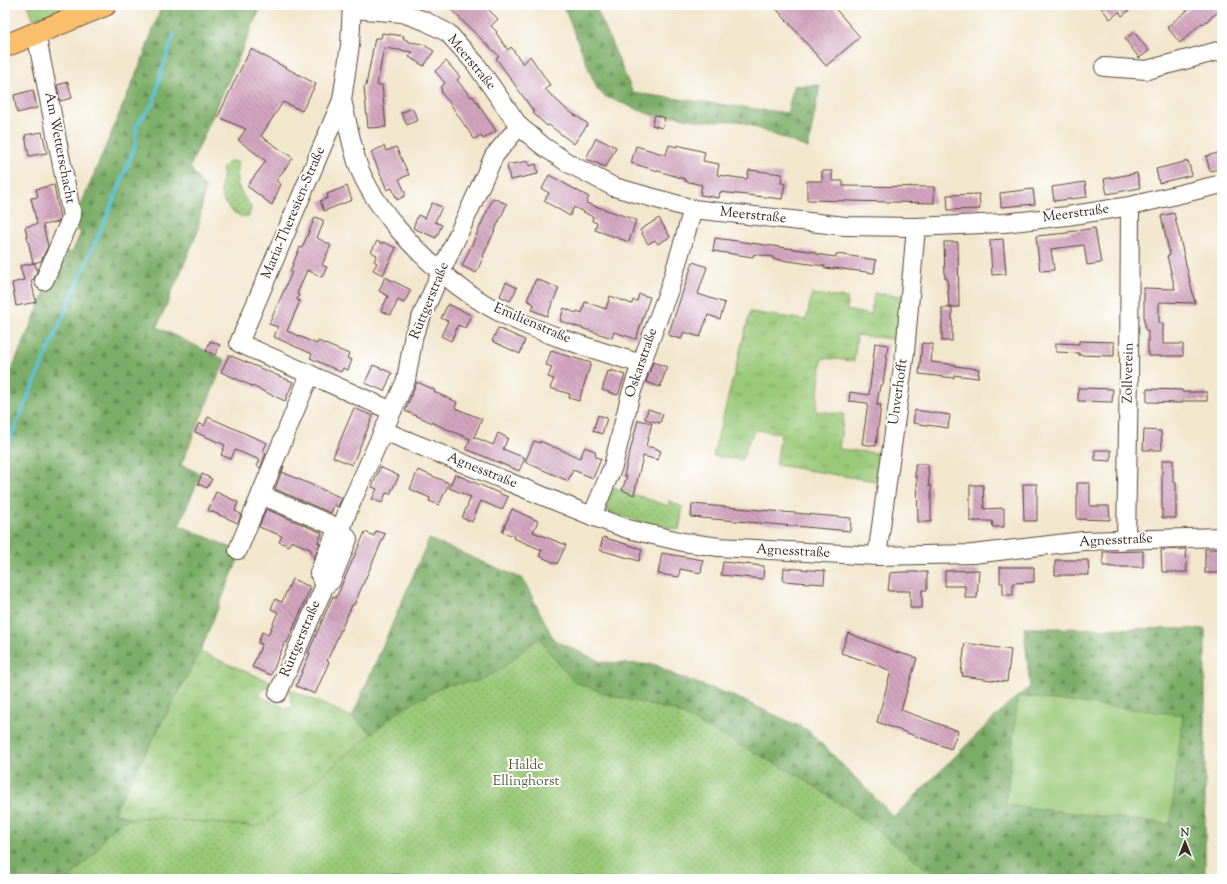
<svg xmlns="http://www.w3.org/2000/svg" width="1227" height="884" font-family="'Sorts Mill Goudy',serif">
<defs>
<pattern id="grass-tufts" width="24" height="20" patternUnits="userSpaceOnUse"><rect width="24" height="20" fill="#9ac978"/><path d="M3 7l-1-3M5 7V3M7 7l1-3M15 17l-1-3M17 17v-4M19 17l1-3" fill="none" stroke="#7fa362"/></pattern>
<pattern id="forest-firs" width="22" height="20" patternUnits="userSpaceOnUse"><rect width="22" height="20" fill="#7bad68"/><path d="M5 1l3.5 6h-7zM16 11l3.5 6h-7z" fill="#668d55"/></pattern>
<pattern id="park-dots" width="8" height="8" patternUnits="userSpaceOnUse"><rect width="8" height="8" fill="#9ac978"/><path d="M2 2h.1M6 6h.1" fill="none" stroke="#7fa362" stroke-width="1.8" stroke-linecap="round"/></pattern>
<pattern id="building-back-hatch" width="6" height="6" patternUnits="userSpaceOnUse"><rect width="6" height="6" fill="#d3a5c0"/><path d="M-1 5l2 2M0 0l6 6M5-1l2 2" fill="none" stroke="#ac879b"/></pattern>
</defs>
<rect width="100%" height="100%" fill="#fff"/>
<filter id="ink" filterUnits="userSpaceOnUse"><feTurbulence type="fractalNoise" baseFrequency=".025" numOctaves="2"/><feDisplacementMap in="SourceGraphic" scale="8" xChannelSelector="R" yChannelSelector="G"/><feConvolveMatrix kernelMatrix="1 2 1 2 8 2 1 2 1" color-interpolation-filters="sRGB"/></filter>
<filter id="wash" filterUnits="userSpaceOnUse"><feTurbulence type="fractalNoise" baseFrequency=".012" numOctaves="4" result="noise"/><feDisplacementMap in="SourceGraphic" scale="16" xChannelSelector="R" yChannelSelector="G"/><feGaussianBlur stdDeviation="0.9" result="paint"/><feColorMatrix in="noise" values="0 0 0 0 0 0 0 0 0 0 0 0 0 0 0 0 0 1.4 0 .05"/><feComposite in="paint" operator="in"/></filter>
<g filter="url(#wash)">
<rect width="100%" height="100%" fill="#f2e6cc"/>
<!-- grass -->
<g fill="url(#grass-tufts)" stroke="#6a7a4b">
<path d="M28,5H72L34,20Z"/>
<path d="M874,293L903,296L900,340L857,335L854,361L822,358L816,411L844,414L839,449L885,454L881,482L776,465L781,433L755,430L748,443L742,460L713,456L750,312L806,320L812,294L847,298V310L871,315Z"/>
<path d="M200,652L273,683L260,693L261,697L288,709L292,706L289,689L352,717L392,750L247,849L113,813Z"/>
</g>
<!-- forest -->
<g fill="url(#forest-firs)" stroke="#5b6c43">
<path d="M162,5H262L190,167L205,188L197,234L157,327L225,360L181,465L201,474L179,525L241,552L200,652L113,813L247,849L392,749L352,717L429,539L523,579L554,640L601,662L656,665L677,676L731,695L808,730L894,817L1009,703L1030,687L1024,628L1205,629V879H5V385L63,250L72,253L81,232L75,229V219L142,60Z"/>
<path d="M563,5H595L633,93L787,113L794,86L820,85L808,148L739,121H700L675,116L651,115L604,96L597,89Z"/>
</g>
<!-- park -->
<g fill="url(#park-dots)" stroke="#6a7a4b">
<path d="M230,161L237,162C240,170 237,171 237,178C236,188 246,199 251,207L249,216C237,219 222,205 221,192C221,184 223,176 223,167Z"/>
<path d="M613,487L668,506L669,501L683,507L679,530L641,522L608,512L605,506Z"/>
<path d="M539,638L560,666L575,682L609,695L675,711L799,776L872,826L922,866L949,879H68L94,854L105,837L124,821L145,817L259,827L399,711L446,685L478,681L499,671Z"/>
</g>
<!-- garden -->
<path fill="#9ac978" stroke="#6a7a4b" d="M1018,696L1183,715L1170,824L1006,805Z"/>
<g fill="none" stroke-linecap="round" stroke-linejoin="round">
<!-- stream -->
<path stroke="#5cc2d9" stroke-width="3.5" d="M5,450L115,197L136,144V126L153,104L161,73L174,35"/>
</g>
<g id="blocks">
<!-- building -->
<g fill="url(#building-back-hatch)">
<path d="M446,5H484L498,19L491,26L497,32L496,33L508,50L511,47L523,64L530,56L550,85L545,89L566,109L588,124L574,144L549,125L547,126L533,113L534,112L496,58L499,56Z"/>
<path d="M773,5H832L860,37L826,66Z"/>
<path d="M1099,5H1136L1122,16L1119,12L1110,19Z"/>
<path d="M1194,5H1222V9L1203,24L1202,23L1180,43L1167,27Z"/>
<path d="M1134,32L1149,51L1139,58L1125,39Z"/>
<path d="M382,33L404,36L403,38L410,42L422,44L434,51L424,66L409,57L413,52L384,48L377,85H382L386,127L368,128L364,87L366,86L375,38H381Z"/>
<path d="M251,49L316,84L302,111L283,102L261,136L293,158L276,181L281,184L272,205L247,186L266,161L238,140L246,129L218,117L236,78Z"/>
<path d="M446,61L460,77L457,80L471,97L473,96L474,98L496,131L483,139L481,135L474,139L449,102L442,94L441,87L445,83L435,71Z"/>
<path d="M68,82L72,98L60,101L57,85Z"/>
<path d="M33,90L37,108L17,113L14,95Z"/>
<path d="M412,108L418,120L407,125L401,113Z"/>
<path d="M655,115L665,118L662,128L652,125Z"/>
<path d="M42,132L47,153L29,156L25,135Z"/>
<path d="M596,138L616,147L606,167L586,159Z"/>
<path d="M669,145L677,147V145L705,152L703,161L719,164L717,175L747,179L749,170L782,174L781,183L785,184L782,199L720,192L719,198L700,195L702,185L685,181V179L631,163L636,146L666,155Z"/>
<path d="M384,146L386,151L396,147L409,175L399,179L405,192V196L397,200L392,188L387,190L371,152Z"/>
<path d="M1222,152V168L1210,171L1206,156Z"/>
<path d="M528,161L529,166L536,164L538,174L510,180L507,165Z"/>
<path d="M1188,161L1192,175L1159,183L1156,169Z"/>
<path d="M822,171H832V181H843V186L934,187V203L807,200V181H822Z"/>
<path d="M1137,173L1140,188L1107,194L1104,179Z"/>
<path d="M549,175L589,197L586,203L636,220L629,242L595,230L597,223L592,221L593,217L574,207L570,216L544,201L549,193L542,189Z"/>
<path d="M1085,182L1087,197L1054,201L1052,187Z"/>
<path d="M54,185L60,218L58,222L43,225L48,246L41,261L33,263L25,227L37,224L31,198L38,197L36,189Z"/>
<path d="M347,186L352,200L324,211L320,201L328,198L327,194Z"/>
<path d="M1033,189L1035,204L1001,207L1000,193Z"/>
<path d="M979,194L980,209L948,210L947,195Z"/>
<path d="M493,198L507,204L483,256H484L476,273L462,266Z"/>
<path d="M432,203L442,207L435,222L442,225L436,238L413,228L418,215L425,218Z"/>
<path d="M1174,213L1195,303L1159,302V323H1163V344H1183V356H1148V330H1145V323H1144V288L1175,289L1167,256L1170,255L1161,216Z"/>
<path d="M315,217L323,220V224L317,238L331,245L322,265L327,267L322,277L307,270L297,294L299,295L297,300L300,301L287,331L317,344L318,341L349,354L347,358L352,360L348,370L343,368L341,372L310,358L312,354L274,337L278,327L269,324L292,272L290,271L300,247L302,248Z"/>
<path d="M659,218L670,237L658,244L655,240L648,244L640,230Z"/>
<path d="M1095,228L1101,263L1087,265L1084,245L1051,249L1054,270L1040,271L1036,236L1068,233V232Z"/>
<path d="M715,238L816,252V254L835,257L836,254L844,255L876,260L874,273L834,268V269L824,268L825,266L773,259V257L754,254L753,257L713,251Z"/>
<path d="M1003,239L1006,274L992,275L990,240Z"/>
<path d="M377,241L382,244L383,242L396,248L383,275L373,270L377,263L374,261L377,255L371,252Z"/>
<path d="M944,242H958L959,307H949L947,278H945Z"/>
<path d="M693,262L707,267L698,294L725,303L720,319L708,315L700,337L684,332L681,339L668,335Z"/>
<path d="M35,263L37,271L34,279L31,280L36,302L16,306L12,283L24,280L20,266Z"/>
<path d="M385,277L411,290L404,303L398,300L391,315L381,311L388,296L379,291Z"/>
<path d="M536,279L559,288L547,316L532,310L534,304L527,300Z"/>
<path d="M506,282L517,288L510,301L500,296Z"/>
<path d="M639,294L650,297L636,339L614,332L612,338L560,321L564,308L576,313L577,311L582,313L585,302L606,309L610,296L632,304L633,300L637,301Z"/>
<path d="M448,304L471,315L465,328L458,325L451,341L441,336L448,321L441,318Z"/>
<rect x="942" y="308" width="10" height="33"/>
<path d="M498,328L525,340L520,354L492,341Z"/>
<path d="M210,341L220,345L215,355L206,351Z"/>
<path d="M1079,341L1114,342V356L1079,355V353L1056,352V343L1079,344Z"/>
<path d="M875,343L888,345L883,385H880L877,405H881L876,446L862,444L868,403L849,401L850,392L869,395Z"/>
<path d="M922,343L933,344L931,362L956,365L955,366L979,369L978,378L954,375V378L919,374Z"/>
<path d="M551,351L591,363L579,401L569,398L570,394L550,388L554,379L548,377L552,367L546,365Z"/>
<path d="M229,355L293,382L285,401L221,372Z"/>
<path d="M653,362L667,367L660,387L646,382Z"/>
<path d="M373,365L392,373L384,391L365,383Z"/>
<path d="M611,370L625,375L618,395L602,390L608,371L611,372Z"/>
<path d="M417,382L435,390L434,392L457,402L455,408L482,419L474,437L493,445L498,433L508,438L503,449L525,458L519,471L466,449L470,439L405,411Z"/>
<path d="M1078,388L1113,389L1112,402L1078,401Z"/>
<path d="M1147,389L1182,390V392H1207V401H1182V403L1147,402Z"/>
<path d="M354,408L373,416L352,465L333,457Z"/>
<path d="M648,409L663,414L660,423L645,419Z"/>
<path d="M915,410L950,415L948,428L913,423Z"/>
<path d="M598,415L607,418L602,434L593,431Z"/>
<path d="M208,417L267,443L263,451L266,453L260,468L257,466L260,460L235,450L231,459L221,455L225,445L195,432L199,423L204,426Z"/>
<path d="M638,420L652,423L646,446L658,449V450L661,451L658,460L643,456L634,495L622,490L627,476H624L626,467Z"/>
<path d="M1144,430L1161,431L1162,450H1143Z"/>
<path d="M534,441L540,443V441L580,458L585,447L595,451L596,457L601,459L593,478L573,470L568,481L525,462Z"/>
<path d="M1095,450H1111V461L1095,460Z"/>
<path d="M1162,460H1173V482H1176V518H1162Z"/>
<path d="M915,464H928L929,486H931V522H918L917,477H915Z"/>
<path d="M284,466L282,472L342,498L338,507L334,505L331,513L275,489Z"/>
<path d="M380,467L399,476L390,494L386,493L382,503L372,499L377,489L372,487Z"/>
<path d="M418,470L449,483L439,505L429,501L430,498L410,489Z"/>
<path d="M202,474L212,479L207,488L198,484Z"/>
<path d="M455,474L508,497L502,510L481,501L472,522L462,518L471,497L449,488Z"/>
<path d="M1077,483H1090V506H1109L1110,520L1077,519Z"/>
<path d="M1023,484H1037V521H1024Z"/>
<path d="M970,485H983L984,509L1004,508V527H993L992,521H970Z"/>
<path d="M216,492L238,502L235,511L241,514L238,523L208,510Z"/>
<path d="M692,504L851,518L850,531L691,517Z"/>
<path d="M266,509L322,533L318,543H320L314,559L310,549L291,541L289,546L279,542L282,536L259,527Z"/>
<path d="M512,509L538,521L533,532L566,545L557,564L539,556L542,550L513,538L514,536L502,532Z"/>
<path d="M376,531L385,534L354,605H352L327,661L329,662L315,694L296,686L310,653H308L333,596L336,598L365,532L374,536Z"/>
<path d="M603,537L642,549L639,561L600,550Z"/>
<path d="M1186,549L1187,572H1162L1161,550Z"/>
<rect x="1205" y="549" width="17" height="24"/>
<path d="M1143,551V567H1110V566H1103V552Z"/>
<path d="M662,553L703,560L701,573L680,569L679,577L658,574Z"/>
<path d="M1055,560H1088L1089,575H1055Z"/>
<path d="M723,562L764,566L763,579L721,575Z"/>
<path d="M1000,567H1034V582L1013,583V595H1003V583H1000Z"/>
<path d="M784,568L825,571L824,584L783,581Z"/>
<path d="M979,570L977,598H965V586H945V571Z"/>
<path d="M902,572H927V590H922V608H910V591H888L890,573Z"/>
<path d="M292,579L311,587L287,643L285,642L271,675L252,667L262,644L258,643L262,632L268,635L278,612L271,609L275,599L282,602Z"/>
<path d="M848,633L896,652L917,658L901,710L958,731L951,749L877,722L891,671L874,664L841,653Z"/>
<path d="M965,643L1011,650L1007,682L962,676L963,673H961Z"/>
</g>
</g>
</g>
<g filter="url(#ink)">
<use href="#blocks" fill-opacity="0" stroke="#564638" stroke-width="1"/>
<g fill="none" stroke-linecap="round" stroke-linejoin="round">
<!-- minor casing -->
<g stroke="#564638" stroke-width="20">
<g id="minor">
<path d="M352,5L350,45L342,100L239,343L392,411"/>
<path d="M353,9L402,13L425,21L448,33L475,63L519,126L543,146L568,163L614,187L693,209L845,226L916,227L1004,223L1067,216L1130,206L1222,184"/>
<path d="M36,33L72,216L44,281"/>
<path d="M1104,67L1147,70L1222,50"/>
<path d="M342,100C347,121 351,142 357,162C365,187 382,209 398,229C429,265 467,297 509,317C551,337 597,350 641,364"/>
<path d="M384,431L592,516L628,529L683,542L719,547L877,556L973,554L1083,541L1222,537"/>
<path d="M261,495L341,529L348,539L331,581L325,585L278,693"/>
<path d="M592,516L613,466L630,397L641,364L670,287L693,209"/>
<path d="M1126,539L1129,374L1130,206"/>
<path d="M238,550L310,374"/>
<path d="M877,556L905,352L916,227"/>
<path d="M325,585L319,573L336,532L341,529L348,510L406,380L414,334L441,272L494,156L519,126"/>
</g>
</g>
<!-- major casing -->
<g stroke="#564638" stroke-width="24">
<path id="major" d="M5,46L105,5"/>
</g>
<!-- minor -->
<use href="#minor" stroke="#fff" stroke-width="18"/>
<!-- major -->
<use href="#major" stroke="#f9bf6d" stroke-width="22"/>
</g>
</g>
<g text-anchor="middle" dominant-baseline="central" stroke-width="4" stroke-linejoin="round" paint-order="stroke">
<!-- street labels -->
<g font-size="14" fill="#3b2a1e" stroke="#fff">
<text transform="translate(471 63) rotate(50)">Meerstraße</text>
<text transform="translate(59 148) rotate(79)">Am Wetterschacht</text>
<text transform="translate(294 213) rotate(-67)">Maria-Theresien-Straße</text>
<text transform="translate(1076 214) rotate(-8)">Meerstraße</text>
<text transform="translate(753 216) rotate(6)">Meerstraße</text>
<text transform="translate(430 301) rotate(-68)">Rüttgerstraße</text>
<text transform="translate(532 324) rotate(23)">Emilienstraße</text>
<text transform="translate(642 363) rotate(-71)">Oskarstraße</text>
<text transform="translate(1129 373) rotate(-89)">Zollverein</text>
<text transform="translate(899 392) rotate(-82)">Unverhofft</text>
<text transform="translate(482 471) rotate(22)">Agnesstraße</text>
<text transform="translate(1116 541) rotate(-3)">Agnesstraße</text>
<text transform="translate(793 552) rotate(3)">Agnesstraße</text>
<text transform="translate(301 639) rotate(-67)">Rüttgerstraße</text>
</g>
<!-- park labels -->
<g font-size="14" fill="#585a39" stroke="#fff">
<text x="526" y="766">Halde<tspan x="526" dy="16">Ellinghorst</tspan></text>
</g>
</g>
<!-- margin -->
<rect width="1227" height="884" fill="none" stroke="#fff" stroke-width="20"/>
<!-- north arrow -->
<g transform="translate(1185 842)" stroke="#ffffff" stroke-width="3" paint-order="stroke">
<path d="M0-3L7 15L0 10L-7 15Z" fill="#3b2a1e"/>
<text y="-6" font-size="11" font-weight="bold" text-anchor="middle" fill="#3b2a1e">N</text>
</g>
</svg>
